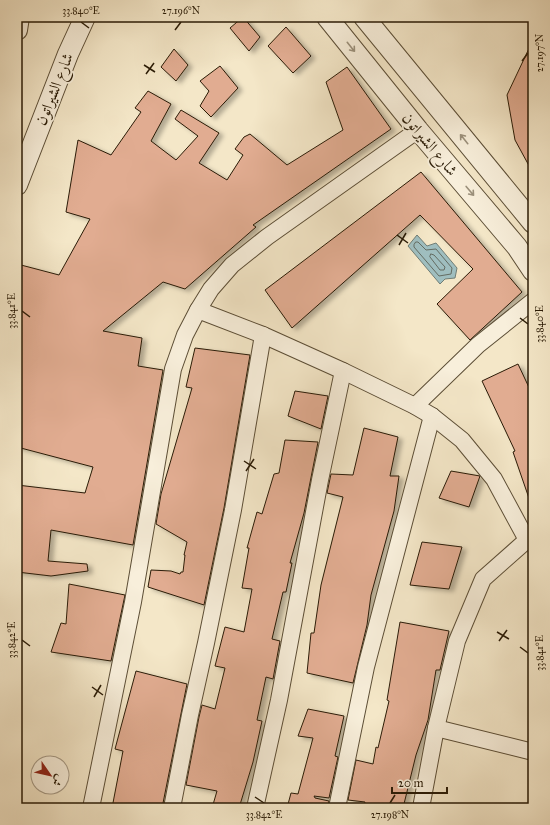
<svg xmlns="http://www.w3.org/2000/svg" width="550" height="825" font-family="'IM FELL Great Primer',Amiri,serif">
<defs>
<filter id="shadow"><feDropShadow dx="4.5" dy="2.5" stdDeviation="2" flood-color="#0004"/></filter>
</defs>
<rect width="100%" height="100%" fill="#f4e7c8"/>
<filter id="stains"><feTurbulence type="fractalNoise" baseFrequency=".005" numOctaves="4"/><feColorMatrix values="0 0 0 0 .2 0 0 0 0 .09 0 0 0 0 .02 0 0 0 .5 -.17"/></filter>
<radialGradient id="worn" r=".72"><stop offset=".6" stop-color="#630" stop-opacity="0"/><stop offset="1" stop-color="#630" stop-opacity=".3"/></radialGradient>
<!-- water -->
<path fill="#9fbebf" stroke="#707d75" d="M417,235L427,246L436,243L457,268L455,278L445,279L440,284L408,246Z"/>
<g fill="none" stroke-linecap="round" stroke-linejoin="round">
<!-- shore -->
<g stroke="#646c62" stroke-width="1">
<path d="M416,242H418L426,250L436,249L452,268L451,274L439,276L414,247V245Z"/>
<path d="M431,254L434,255L445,267L444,270H440L430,257Z"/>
</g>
</g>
<!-- building -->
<g fill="#e1ac91" stroke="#2a1b06" filter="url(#shadow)">
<path d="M243,17L260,37L249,51L230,28Z"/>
<path d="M286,27L311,56L293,73L268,46Z"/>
<path d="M533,40V173L515,140L507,95Z"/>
<path d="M174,49L188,65L176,81L161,67Z"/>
<path d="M220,66L238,88L211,117L200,106L209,91L200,81Z"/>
<path d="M347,67L391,129L253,225L256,227L185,289L163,282L103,331L142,338L138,366L163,370L133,545L51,530L48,561L87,564L88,571L51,576L17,572V485L85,493L93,467L17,447V282L21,265L59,275L90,219L66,212L78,140L111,155L141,112L135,108L148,91L171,104L151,141L176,160L198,136L175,119L181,110L219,133L199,163L227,180L243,155L235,149L244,137L250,134L287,165L343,130L326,82Z"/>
<path d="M421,172L522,292L470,340L437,304L473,269L420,215L292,328L265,290Z"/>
<path d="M195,348L250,355L224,508L204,605L148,587L151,570L171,571L180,574L181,572H183L185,555H184L187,542L156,524L161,494L192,388L186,387Z"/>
<path d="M518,364L533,396V504H531L513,452L515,451L482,381Z"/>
<path d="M295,391L328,396L321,429L288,416Z"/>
<path d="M364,428L398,437L390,476H399L394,511L371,595L367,625L353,683L307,673L311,633H314L321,585L343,497L327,493L331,474L353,475Z"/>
<path d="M285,440L318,442L304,513L290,563H292L286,592H283L272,639L280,641L273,679L266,677L257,720L262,721L253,762L239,808H212L217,791L186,785L199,717L202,705L215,709L225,668L215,666L225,627L244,632L252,589L242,588L249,548H247L257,512L262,514L274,474L279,473Z"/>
<path d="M451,471L480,476L469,507L439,498Z"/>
<path d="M422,542L462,547L449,589L410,585Z"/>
<path d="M69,584L125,595L111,661L51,652L61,623L66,624Z"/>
<path d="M400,622L449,631L440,670H436L428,720L416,755L403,808H364L365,802L348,800L356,760L373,764L376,747L378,748L389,701L387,700Z"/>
<path d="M136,671L187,684L162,808H112L123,751L115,749Z"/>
<path d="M308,709L344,716L335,756L338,757L329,798L314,796L315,798L329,801L328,808H287L291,793L298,794L313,738L298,736Z"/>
</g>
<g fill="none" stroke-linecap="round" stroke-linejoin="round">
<!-- minor casing -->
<g stroke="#5c4e36" stroke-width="18">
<g id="minor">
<path d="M198,310L263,335L343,371L415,406L432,416L462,440L494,479L527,540"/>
<path d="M415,406L478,345L533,301"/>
<path d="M436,728L533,752"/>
<path d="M91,808L133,602L173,369L185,335L198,310L211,289L232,265L267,237L418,130"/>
<path d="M172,808L190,715L206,643L233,510L263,335"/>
<path d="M255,808L279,700L320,480L343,371"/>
<path d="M337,808L366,667L432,416"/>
<path d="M421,808L436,728L457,641L483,579L527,540L533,537"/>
</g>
</g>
<!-- tertiary casing -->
<g stroke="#5c4e36" stroke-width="22">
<g id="tertiary">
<path d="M327,17L418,130L517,247L533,271"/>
<path d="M364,17L533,223"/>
<path d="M17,30L19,17"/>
<path d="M17,185L68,54L85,17"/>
</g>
</g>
<!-- minor -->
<use href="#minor" stroke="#f8efdb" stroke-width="16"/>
<!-- tertiary -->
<use href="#tertiary" stroke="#f8efdb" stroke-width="20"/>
</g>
<!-- one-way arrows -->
<defs><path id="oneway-shaft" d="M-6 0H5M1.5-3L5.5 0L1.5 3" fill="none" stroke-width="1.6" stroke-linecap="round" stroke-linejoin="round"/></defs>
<g stroke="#9b907b">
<use href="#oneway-shaft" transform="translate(351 47) rotate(51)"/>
<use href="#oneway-shaft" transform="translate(464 139) rotate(-129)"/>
<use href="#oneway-shaft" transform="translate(470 191) rotate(50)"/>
</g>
<!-- ticks -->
<path fill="none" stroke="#2a1b06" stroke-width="1.5" d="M81,22L89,28M175,30L181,22M522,61L528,53M144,65L155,72M146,74L154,63M397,235L408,243M399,245L406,233M22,311L30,317M520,318L528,324M244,461L256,469M246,471L254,459M497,632L509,639M22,640L30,646M499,641L507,630M520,647L528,653M92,687L103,695M94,697L101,685M255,797L264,803M390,803L395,795"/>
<g text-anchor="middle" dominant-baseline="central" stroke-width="3.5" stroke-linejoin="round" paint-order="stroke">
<!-- street labels -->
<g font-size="16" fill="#2a1b06" stroke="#f8efdb">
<text transform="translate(54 89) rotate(-68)">شارع الشيراتون</text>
<text transform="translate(430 144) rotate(50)">شارع الشيراتون</text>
</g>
</g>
<!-- margin -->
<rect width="550" height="825" fill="none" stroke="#f4e7c8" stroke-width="44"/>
<!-- north arrow -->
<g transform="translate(50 775) rotate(124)"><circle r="19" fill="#f8efdb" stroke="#a69a86"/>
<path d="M0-3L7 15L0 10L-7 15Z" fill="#8f2418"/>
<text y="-6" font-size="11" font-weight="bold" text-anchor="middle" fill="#2a1b06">ش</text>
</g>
<!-- scale -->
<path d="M392 787v6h55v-6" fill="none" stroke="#2a1b06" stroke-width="2"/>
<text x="398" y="787" font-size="12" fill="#2a1b06" stroke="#f8efdb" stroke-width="3" paint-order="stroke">20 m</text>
<rect x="22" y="22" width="506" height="781" fill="none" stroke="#2a1b06" stroke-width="1.5"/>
<g font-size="10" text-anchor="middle" fill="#2a1b06">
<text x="81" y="14">33.840°E</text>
<text x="181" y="14">27.196°N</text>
<text transform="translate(539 53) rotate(-90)" y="4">27.197°N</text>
<text transform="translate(11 311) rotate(-90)" y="4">33.841°E</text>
<text transform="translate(539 324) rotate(-90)" y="4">33.840°E</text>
<text transform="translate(11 640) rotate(-90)" y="4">33.842°E</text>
<text transform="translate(539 653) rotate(-90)" y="4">33.841°E</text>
<text x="264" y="818">33.842°E</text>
<text x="390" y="818">27.198°N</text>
</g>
<rect width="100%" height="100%" filter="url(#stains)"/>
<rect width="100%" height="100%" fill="url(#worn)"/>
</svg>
